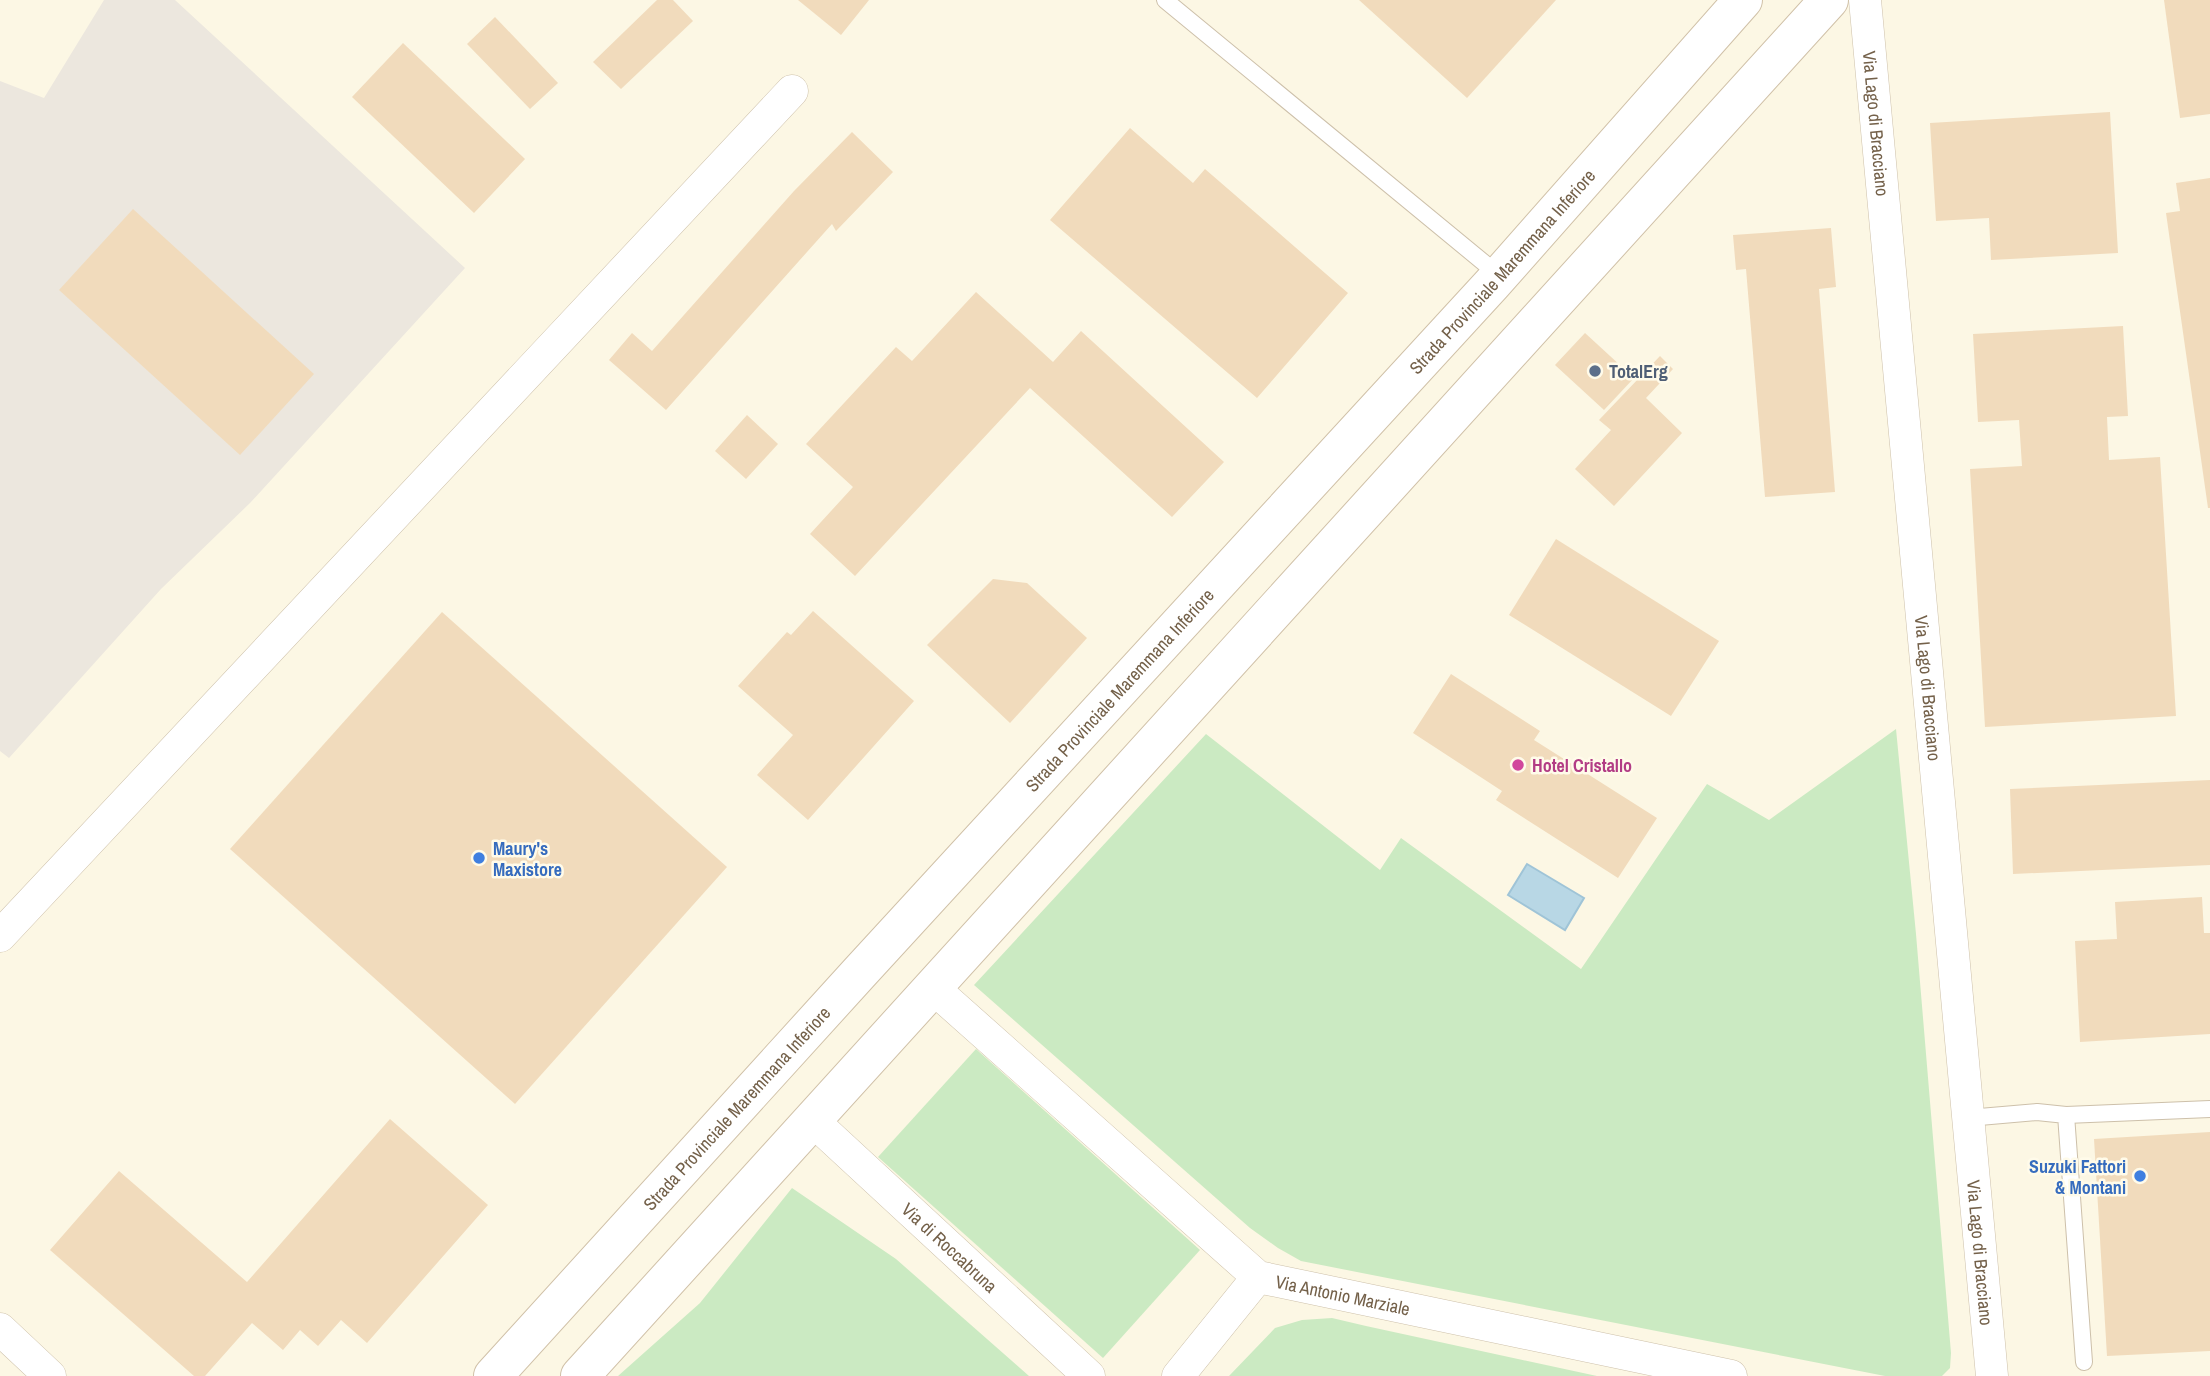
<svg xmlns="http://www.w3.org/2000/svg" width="2210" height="1376" font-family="'Archivo Narrow',sans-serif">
<rect width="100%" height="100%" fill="#fcf7e4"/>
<!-- industrial -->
<path fill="#ece7de" d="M104,0H175L465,268L250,503L161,589L9,758L0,751V81L44,98Z"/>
<!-- green -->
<g fill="#cbeac2">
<path d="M1896,729L1916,934L1951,1353L1950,1368L1942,1376H1885L1301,1261L1278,1248L1250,1228L974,985L1206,734L1380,870L1401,838L1581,969L1707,784L1769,820Z"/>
<path d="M976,1049L1200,1250L1103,1358L878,1157Z"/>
<path d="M792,1188L896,1259L1029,1376H618L700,1303Z"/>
<path d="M1332,1318L1366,1326L1597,1376H1229L1275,1328L1302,1320Z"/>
</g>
<!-- water -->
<path fill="#b8d7e5" stroke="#9fc4d7" stroke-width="2" d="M1527,864L1584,898L1565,930L1508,895Z"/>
<!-- building -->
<g fill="#f1dbbc">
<path d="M657,0H673L693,21L621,89L593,62Z"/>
<path d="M798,0H869L841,35Z"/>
<path d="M1359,0H1556L1467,98Z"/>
<path d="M2164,0H2210V114L2180,118Z"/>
<path d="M495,17L558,83L530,109L467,44Z"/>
<path d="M403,43L525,159L474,213L352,97Z"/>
<path d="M2110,112L2118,253L1991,260L1989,218L1936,221L1930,123Z"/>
<path d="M1130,128L1193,183L1205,169L1348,293L1257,398L1050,220Z"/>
<path d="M852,132L893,172L836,231L832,224L666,410L609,360L632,333L652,351L794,191Z"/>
<path d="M2210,178V508H2208L2166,213L2180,211L2176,183Z"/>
<path d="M133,209L314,374L240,455L59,290Z"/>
<path d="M1831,228L1836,287L1819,289L1835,492L1765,497L1746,269L1736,270L1733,235Z"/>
<path d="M976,292L1053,362L1081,331L1224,462L1172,517L1030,388L855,576L810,534L853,487L806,444L896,347L912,361Z"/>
<path d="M2123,326L2128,416L2107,417L2109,460L2160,457L2176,716L1985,727L1970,469L2022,466L2019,420L1978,422L1973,334Z"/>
<path d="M1585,333L1634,378L1604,410L1555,365Z"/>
<path d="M1660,356L1673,369L1646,398L1682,433L1614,506L1575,469L1611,430L1599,420Z"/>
<path d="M747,415L778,444L746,479L715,451Z"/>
<path d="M1556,539L1719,641L1671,716L1509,615Z"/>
<path d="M993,579L1027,583L1087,638L1010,723L927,645Z"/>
<path d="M813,611L914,701L808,820L757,775L793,735L738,686L787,632L791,635Z"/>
<path d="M442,612L727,867L515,1104L230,849Z"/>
<path d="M1451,674L1540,731L1534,740L1657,818L1618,878L1496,800L1502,791L1413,733Z"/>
<path d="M2210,780V865L2013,874L2010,789Z"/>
<path d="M2202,897L2204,933H2210V1034L2080,1042L2075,941L2117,939L2115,902Z"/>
<path d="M390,1119L488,1205L367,1343L341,1320L318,1346L300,1330L283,1350L252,1323L205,1376H194L50,1250L119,1171L247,1282Z"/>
<path d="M2210,1132V1351L2107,1356L2094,1139Z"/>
</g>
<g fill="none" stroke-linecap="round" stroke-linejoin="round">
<!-- lane casing -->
<g stroke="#cdc0aa" stroke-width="18">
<g id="lane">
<path d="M1165,0L1500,276"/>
<path d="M2066,1115L2210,1109"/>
<path d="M1968,1118L2037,1112L2066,1115L2084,1362"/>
</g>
</g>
<!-- street casing -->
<g stroke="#cdc0aa" stroke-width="33">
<g id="street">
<path id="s1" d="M1865,0L1992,1376"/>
<path d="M0,936L792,91"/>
<path id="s2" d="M932,987L1258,1277L1731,1376"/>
<path id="s3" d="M811,1119L1089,1376"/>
<path d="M0,1329L50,1376"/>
<path d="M1178,1376L1258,1277"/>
</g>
</g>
<!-- secondary casing -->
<g stroke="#d0c1a8" stroke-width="40">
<g id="secondary">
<path id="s4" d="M493,1376L860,972L1492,284L1743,0"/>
<path d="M580,1376L1829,0"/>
</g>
</g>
<!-- lane -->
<use href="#lane" stroke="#fff" stroke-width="16"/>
<!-- street -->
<use href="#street" stroke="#fff" stroke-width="32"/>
<!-- secondary -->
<use href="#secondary" stroke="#fff" stroke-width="38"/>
</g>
<!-- markers -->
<circle fill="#5c6f8a" stroke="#fffbea" stroke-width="2.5" cx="1595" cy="371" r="7"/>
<circle fill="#d1479c" stroke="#fffbea" stroke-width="2.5" cx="1518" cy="765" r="7"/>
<g fill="#3f7fe0" stroke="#fffbea" stroke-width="2.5">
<circle cx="479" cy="858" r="7"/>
<circle cx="2140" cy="1176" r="7"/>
</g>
<g text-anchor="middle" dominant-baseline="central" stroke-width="5" stroke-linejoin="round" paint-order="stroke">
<!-- street labels -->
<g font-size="18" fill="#74614a" stroke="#fffbea">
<text stroke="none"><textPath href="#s1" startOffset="124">Via Lago di Bracciano</textPath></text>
<text stroke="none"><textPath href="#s4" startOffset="1496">Strada Provinciale Maremmana Inferiore</textPath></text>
<text stroke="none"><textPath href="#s1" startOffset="691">Via Lago di Bracciano</textPath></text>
<text stroke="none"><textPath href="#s4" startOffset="929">Strada Provinciale Maremmana Inferiore</textPath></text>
<text stroke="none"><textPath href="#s4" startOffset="362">Strada Provinciale Maremmana Inferiore</textPath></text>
<text stroke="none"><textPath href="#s3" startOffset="189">Via di Roccabruna</textPath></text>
<text stroke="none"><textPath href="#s1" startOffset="1258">Via Lago di Bracciano</textPath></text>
<text stroke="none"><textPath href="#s2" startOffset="523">Via Antonio Marziale</textPath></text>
</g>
<!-- service labels -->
<g font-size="18" font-weight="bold" fill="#4e5e75" stroke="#fffbea" text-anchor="start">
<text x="1609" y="371">TotalErg</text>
</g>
<!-- hotel labels -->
<g font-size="18" font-weight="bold" fill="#b23c85" stroke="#fffbea" text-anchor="start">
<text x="1532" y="765">Hotel Cristallo</text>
</g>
<!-- shop labels -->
<g font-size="18" font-weight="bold" fill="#366cbe" stroke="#fffbea" text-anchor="start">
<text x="493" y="848">Maury's<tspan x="493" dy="21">Maxistore</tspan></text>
<text x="2126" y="1166" text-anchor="end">Suzuki Fattori<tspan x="2126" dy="21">&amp; Montani</tspan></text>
</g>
</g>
</svg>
